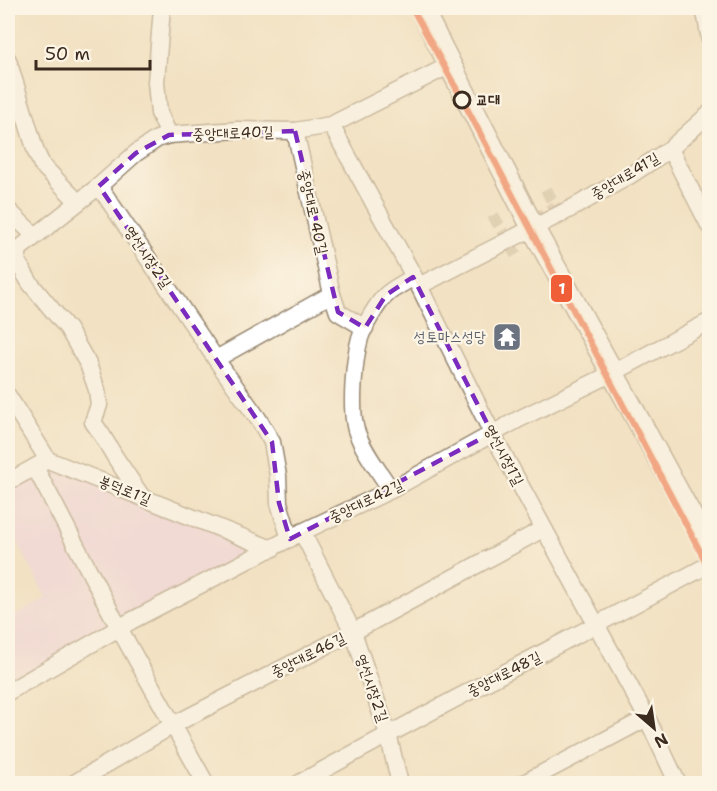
<svg xmlns="http://www.w3.org/2000/svg" width="717" height="791" font-family="'Shantell Sans','Poor Story',sans-serif">
<rect width="100%" height="100%" fill="#fcf5e5"/>
<filter id="ink" filterUnits="userSpaceOnUse"><feTurbulence type="fractalNoise" baseFrequency=".0167" numOctaves="2"/><feDisplacementMap in="SourceGraphic" scale="12" xChannelSelector="R" yChannelSelector="G"/><feConvolveMatrix kernelMatrix="1 2 1 2 8 2 1 2 1" color-interpolation-filters="sRGB"/></filter>
<filter id="wash" filterUnits="userSpaceOnUse"><feTurbulence type="fractalNoise" baseFrequency=".008" numOctaves="4" result="noise"/><feDisplacementMap in="SourceGraphic" scale="24" xChannelSelector="R" yChannelSelector="G"/><feGaussianBlur stdDeviation="1.35" result="paint"/><feColorMatrix in="noise" values="0 0 0 0 0 0 0 0 0 0 0 0 0 0 0 0 0 1.4 0 .05"/><feComposite in="paint" operator="in"/></filter>
<g filter="url(#wash)">
<rect width="100%" height="100%" fill="#f2e1c2"/>
<!-- built -->
<path fill="#efd0e6" d="M48,460L272,549L8,687V620L46,598L8,523V486Z"/>
</g>
<g filter="url(#ink)">
<g fill="none" stroke-linecap="round" stroke-linejoin="round">
<!-- pedestrian-tunnel -->
<g stroke="#cdbca1" stroke-width="12" stroke-dasharray="12 6" stroke-linecap="butt">
<path d="M546,189L564,224"/>
<path d="M493,215L516,255"/>
<path d="M533,220L555,207"/>
</g>
<!-- minor casing -->
<g stroke="#968670" stroke-width="19">
<g id="minor">
<path d="M162,8L156,82L159,113L169,135"/>
<path d="M709,8L705,12L710,40"/>
<path d="M8,60L36,152L42,165L78,202"/>
<path d="M331,125L419,286L492,433L647,718L678,784"/>
<path d="M295,131L332,294"/>
<path d="M670,149L710,227"/>
<path d="M99,186L222,368L259,420L272,442L278,476L279,503L290,539"/>
<path d="M8,210L35,236"/>
<path d="M419,286L574,207L629,176L670,149L710,113"/>
<path d="M216,359L332,294L338,312L365,328"/>
<path d="M8,396L48,460L272,549"/>
<path d="M35,467L119,628L206,784"/>
<path d="M8,480L15,478L44,462"/>
<path d="M391,490C379,471 363,451 356,430C350,409 354,359 360,338C363,328 378,302 386,295C393,288 405,283 413,277"/>
<path d="M142,497L115,457L102,435L93,422L99,405L97,390L88,364L68,329L30,283L17,261L19,249L99,186L136,153L157,139L169,135L237,130L295,131L331,125L450,65"/>
<path d="M302,532L353,632L388,734L400,784"/>
<path d="M8,692L131,621L302,532L391,490L519,419L613,373L710,321"/>
<path d="M73,784L173,725L353,632L543,529"/>
<path d="M298,784C434,708 573,638 710,564"/>
<path d="M522,784L647,718"/>
</g>
</g>
<!-- secondary casing -->
<g stroke="#968670" stroke-width="25">
<path id="secondary" d="M421,8L533,228L710,551"/>
</g>
<!-- minor -->
<use href="#minor" stroke="#fff" stroke-width="16"/>
<!-- secondary -->
<use href="#secondary" stroke="#fff" stroke-width="22"/>
<!-- metro-1 casing -->
<g stroke="#fcf5e5" stroke-width="10">
<path id="metro-1" d="M412,8L461,97L710,570"/>
</g>
<!-- metro-1 -->
<use href="#metro-1" stroke="#ef5e37" stroke-width="6"/>
</g>
</g>
<!-- marked area -->
<path d="M0 0H717V791H0ZM295,131L338,312L365,328L386,295L413,277L492,433L290,539L279,503L272,442L99,186L136,153L169,135Z" fill="#f2e1c2" fill-opacity=".55" fill-rule="evenodd"/>
<path fill="none" stroke="#7b2cbf" stroke-width="4.5" stroke-dasharray="12 8" stroke-linejoin="round" d="M295,131L338,312L365,328L386,295L413,277L492,433L290,539L279,503L272,442L99,186L136,153L169,135Z"/>
<!-- icons -->
<defs>
<g id="temple-square" transform="scale(1.5)"><rect x="-9" y="-9" width="18" height="18" rx="4" fill="#6b7280" stroke="#fcf5e5"/><path d="M0-6L5-2H3V0L6.5 2.5H4V6H1.5V3h-3V6H-4V2.5H-6.5L-3 0V-2H-5Z" fill="#fff"/></g>
</defs>
<g fill-rule="evenodd">
<use href="#temple-square" x="507" y="337"/>
</g>
<!-- markers -->
<circle fill="#fcf5e5" stroke="#3b2a1e" stroke-width="3" cx="462" cy="100" r="8"/>
<g text-anchor="middle" dominant-baseline="central" stroke-width="4.5" stroke-linejoin="round" paint-order="stroke">
<!-- stop labels -->
<g font-size="15" font-weight="bold" fill="#3b2a1e" stroke="#fcf5e5" text-anchor="start">
<text x="476" y="100">교대</text>
</g>
<!-- street labels -->
<g font-size="15" fill="#3b2a1e" stroke="#fcf5e5">
<text transform="translate(233 133) rotate(-2)">중앙대로40길</text>
<text transform="translate(625 176) rotate(-31)">중앙대로41길</text>
<text transform="translate(313 212) rotate(77)">중앙대로 40길</text>
<text transform="translate(148 257) rotate(56)">영선시장2길</text>
<text transform="translate(504 455) rotate(62)">영선시장1길</text>
<text transform="translate(125 490) rotate(22)">봉덕로1길</text>
<text transform="translate(366 501) rotate(-26)">중앙대로42길</text>
<text transform="translate(308 655) rotate(-27)">중앙대로46길</text>
<text transform="translate(504 674) rotate(-27)">중앙대로48길</text>
<text transform="translate(372 688) rotate(71)">영선시장2길</text>
</g>
<!-- worship labels -->
<g font-size="15" fill="#5b616d" stroke="#fcf5e5" text-anchor="end">
<text x="486" y="337">성토마스성당</text>
</g>
</g>
<rect stroke="#fcf5e5" stroke-width="2" x="550" y="274" width="23" height="29" rx="6" fill="#ef5e37"/>
<g font-size="16" text-anchor="middle" font-weight="bold" fill="#fff">
<text x="562" y="294">1</text>
</g>
<!-- margin -->
<rect width="717" height="791" fill="none" stroke="#fcf5e5" stroke-width="30"/>
<!-- north arrow -->
<g transform="translate(654 728) rotate(151)" stroke="#fcf5e5" stroke-width="4.5" paint-order="stroke">
<path d="M0-4.5L10 22L0 15L-10 22Z" fill="#3b2a1e"/>
<text y="-9" font-size="16" font-weight="bold" text-anchor="middle" fill="#3b2a1e">N</text>
</g>
<!-- scale -->
<path d="M36 60v9h114v-9" fill="none" stroke="#3b2a1e" stroke-width="3"/>
<text x="45" y="60" font-size="18" fill="#3b2a1e" stroke="#fcf5e5" stroke-width="4.5" paint-order="stroke">50 m</text>
</svg>
